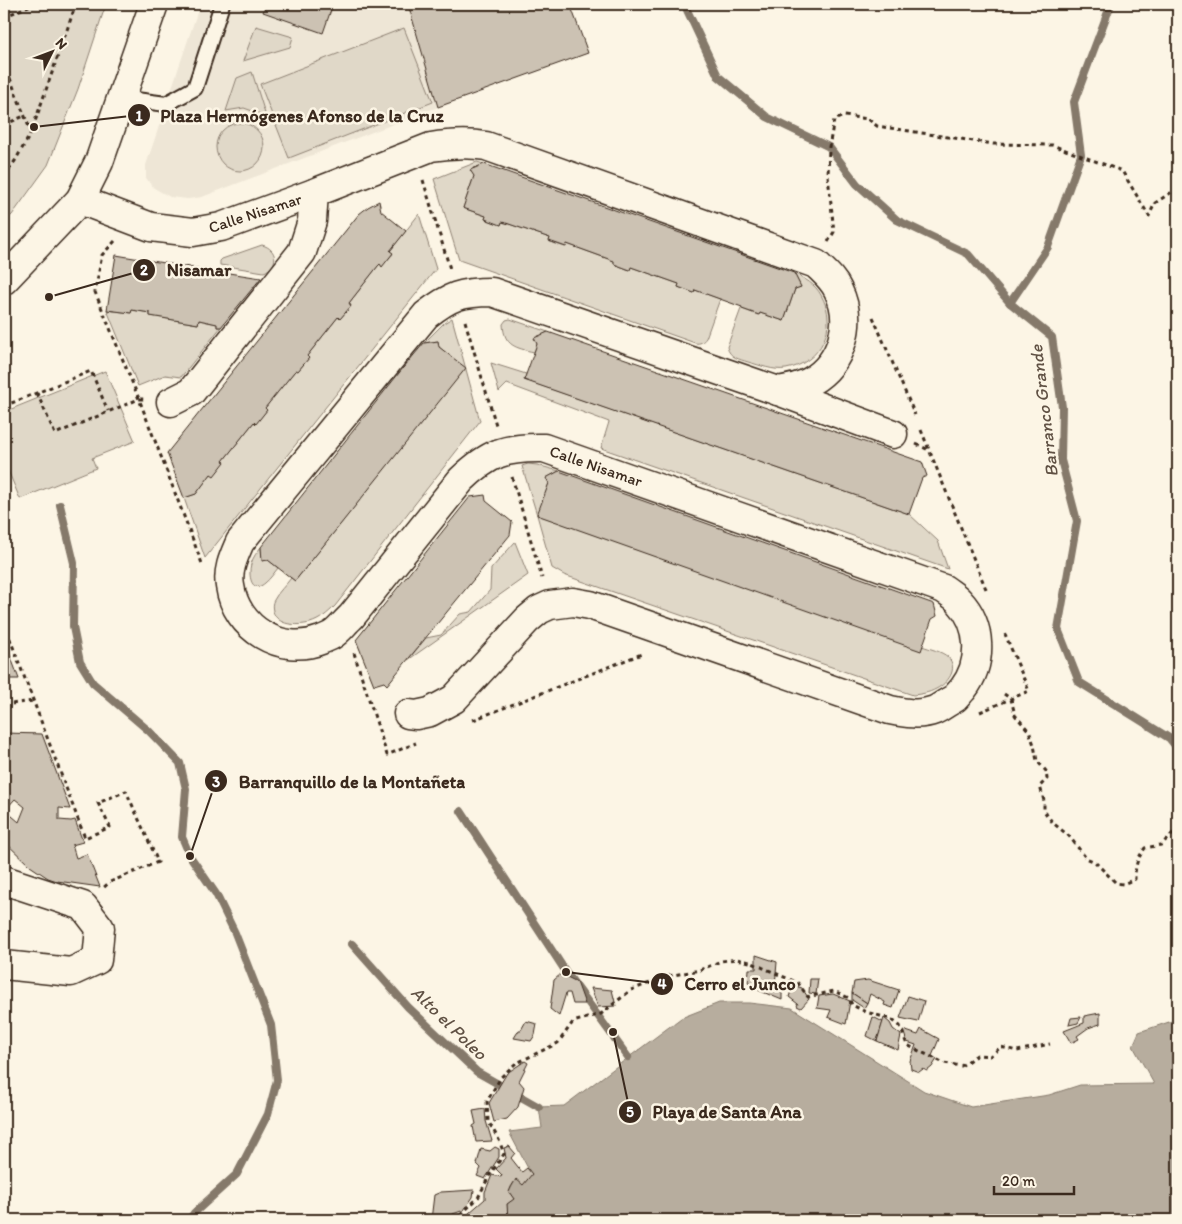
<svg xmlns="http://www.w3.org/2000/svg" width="1182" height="1224" font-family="Itim,sans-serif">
<rect width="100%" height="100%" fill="#fcf5e5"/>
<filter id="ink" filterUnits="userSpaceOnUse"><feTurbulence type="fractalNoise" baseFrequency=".02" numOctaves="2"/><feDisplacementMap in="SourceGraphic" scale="10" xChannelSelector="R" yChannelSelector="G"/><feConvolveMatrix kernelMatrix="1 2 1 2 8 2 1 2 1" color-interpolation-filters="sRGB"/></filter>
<g filter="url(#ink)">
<!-- built -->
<path fill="#eee6d6" d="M200,4H570L588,53L438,107L202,197L188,199L170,197L154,188L146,178V165Z"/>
<!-- green -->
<g fill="#e0d8c8" stroke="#8e8173">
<path d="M4,4H106L78,89L48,165L12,215L4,222Z"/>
<path d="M256,26L293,37L290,47L243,61Z"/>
<path d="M404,28L433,102L289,158L260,84Z"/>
<path d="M252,72L267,120L258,113L244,108L226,111L237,78Z"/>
<circle cx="240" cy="147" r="24"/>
<path d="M477,162L484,164L471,170L474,176L463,208L486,216L485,219L501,225L502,222L506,223L550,238V242L565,247L567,244L614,261V264L629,270L631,267L679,284L678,287L694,293L695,290L720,299L706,338C703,342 700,344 695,343L459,260L434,179Z"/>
<path d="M419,214L436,269L205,558L184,498L196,494L211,474L225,462L223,461L254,422L256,423L267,410L265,408L294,372L296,370L298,371L309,358L307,356L338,317L340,319L351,306L349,303L378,266L380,264L382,266L393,254L390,251Z"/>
<path d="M262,245C278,249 279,266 264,272L220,265V261L222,259Z"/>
<path d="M794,273C805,279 815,284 821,295C839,326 821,363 786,369C773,371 760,365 748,362C739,359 730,358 727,347L742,306V309L758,315L760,313L784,321L795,289L801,287Z"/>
<path d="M107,310L131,313L132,310L150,313V316L198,324L199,320L217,324V327H221L181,377L165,375L138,386Z"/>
<path d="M452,318L480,421L335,606C327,614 320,620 310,623C297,626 277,626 273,611C272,607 272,603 274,600C278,592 286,585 291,578L295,581L465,368L439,347L438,341L424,343L444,323Z"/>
<path d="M510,319L548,332L535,338L537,344L534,352C516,348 504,346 503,324L506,320Z"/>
<path d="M491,363L526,374L525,380L909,514L938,541L948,569L601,448L609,422L507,384L499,392Z"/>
<path d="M105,371L135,441L92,458L96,468L20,499L4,461V412Z"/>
<path d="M528,464L537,465L559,471L546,478L549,483L538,515L922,646C930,649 941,651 948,657C959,669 948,683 936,689C929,693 921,694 913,695L564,575L552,568L537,515L522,466Z"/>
<path d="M515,542L528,575L408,660L426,638L441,635L460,614L471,612L490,590L491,569Z"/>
<path d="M261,547L262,560H268L278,568C274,573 270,579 265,583C251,595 248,574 251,564C253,557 257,552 261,547Z"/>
</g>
<!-- water -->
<path fill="#b7ad9e" stroke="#85796b" d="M719,1003H749L792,1008L924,1091L971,1107L1049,1095L1080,1085L1154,1084L1133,1046L1139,1032L1178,1019V1220H507V1204L514,1199L509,1192L516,1179L531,1174L509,1132L542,1128L539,1107L564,1106L681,1018Z"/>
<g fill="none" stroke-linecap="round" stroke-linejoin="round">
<!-- stream -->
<g stroke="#85796b" stroke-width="8">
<path d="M686,4L687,10L718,76L767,117L829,147L857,184L897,220L968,254L1010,303L1052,337L1062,407L1061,460L1077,521L1058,629L1079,682L1169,738L1178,749"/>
<path d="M1010,303L1048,247L1081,155L1074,102L1111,4"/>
<path d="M60,505L74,563L73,627L80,662L93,683L149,731L180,763L186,789L182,837L190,856L216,894L235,933L271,1025L277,1080L268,1114L237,1174L194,1213L189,1220"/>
<path d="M461,811L566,972L628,1057"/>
<path d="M352,944L408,1007L477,1072L539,1107"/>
</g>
</g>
<!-- building -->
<g fill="#ccc2b3" stroke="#3b2a1e" fill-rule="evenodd">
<path d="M266,4H333L323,33L263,12Z"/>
<path d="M408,4H570L588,53L438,107Z"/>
<path d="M484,164L794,273L801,287L795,289L784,321L760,313L759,315L742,309V307L695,290L694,293L678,287L679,284L631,267L630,270L614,264V261L567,244L566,247L549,241L550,238L506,223L502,222L501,225L485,219L486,216L463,208L474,176L470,170Z"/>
<path d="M379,201L381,211L406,231L390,251L393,253L382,267L380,264L378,266L349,303L351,306L340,319L338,317L307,356L309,358L298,371L296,370L294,372L265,408L267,410L256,424L254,422L223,461L225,462L214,476L211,474L196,494L184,498L167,453L359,214L368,207Z"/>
<path d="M116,255L164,263L261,278L221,327H217V324L199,320L198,324L150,316V313L132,310L131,313L107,310Z"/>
<path d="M548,332L922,462L927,476L922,478L909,514L524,380L537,344L534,338Z"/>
<path d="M438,341L439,347L466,368L295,581L268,560L262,561L261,547L403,368L424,343Z"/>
<path d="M559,471L934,604L937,616L932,619L921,651L537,515L549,483L546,478Z"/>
<path d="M485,495L486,501L512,522L510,535L387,685L384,682L374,685L356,640L470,497Z"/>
<path d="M4,639L19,679H4Z"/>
<path d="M4,733L42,734L70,809L59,808V820L71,821L75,820L83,842L72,845L76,858L87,854L100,887L57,881L48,878L30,866L4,841ZM15,799L25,807L19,822L5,810Z"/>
<path d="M756,955L777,962L775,986L782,985V1000L758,990V988L748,983L749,969H756Z"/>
<path d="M561,974L577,982L585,1004H573L570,993H566L559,1016L550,1009L554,980Z"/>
<path d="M810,979H818L816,994L809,993Z"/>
<path d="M868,980L899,990L893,1008L884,1005L885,1002L870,994L867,1003L852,993L854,982Z"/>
<path d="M795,986L802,988L809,999L801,1008L797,1006L798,1004L789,997L791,991Z"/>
<path d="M591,988L612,990L616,1006L598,1007Z"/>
<path d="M852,993L867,1003L864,1008L852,1000Z"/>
<path d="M833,994L850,1001L846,1024L828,1017L831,1010L817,1008L819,996Z"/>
<path d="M908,996L924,1001L918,1022L900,1018Z"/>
<path d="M1100,1013V1024L1088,1028L1077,1036L1079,1039L1071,1043L1064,1031L1084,1023V1016Z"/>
<path d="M873,1017L883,1022L877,1041L867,1036Z"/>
<path d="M1081,1017L1078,1023L1069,1025L1071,1018Z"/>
<path d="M884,1018L890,1023L893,1029L901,1035L898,1050L877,1041Z"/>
<path d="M526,1021L537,1024L535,1035L531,1041L514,1038L519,1030H521Z"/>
<path d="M921,1029L939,1039L932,1056L937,1059L932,1067L927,1071L923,1069L919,1072L911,1069L910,1061L916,1045L907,1042L903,1030L918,1035Z"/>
<path d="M525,1061L528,1063L519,1081L524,1087L518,1107L507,1119L494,1122L489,1103L507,1073Z"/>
<path d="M485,1109L486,1121L492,1141L476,1142L473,1126L476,1124L473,1111Z"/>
<path d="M509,1146L515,1153L511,1158L522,1172L527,1168L532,1174L523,1185L516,1179L511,1187L509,1192L514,1199L507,1204L508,1219L506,1220H461L485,1199V1192L492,1175L501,1177L502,1175L496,1169L506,1158L504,1148Z"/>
<path d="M495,1147L499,1149V1157L485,1179L477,1176L481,1168L477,1164L481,1149L490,1151Z"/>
<path d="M474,1190L473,1197L464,1210L453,1214L447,1219V1220H431L434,1195L441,1192Z"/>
</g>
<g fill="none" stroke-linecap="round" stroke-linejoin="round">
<!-- lane casing -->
<g stroke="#3b2a1e" stroke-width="18">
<path id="lane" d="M121,98L166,104L195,88L222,4"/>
</g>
<!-- street casing -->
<g stroke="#3b2a1e" stroke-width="31">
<g id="street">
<path d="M80,200L151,227L193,232L221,227L314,193L431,147C450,144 467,143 486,146L816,264C824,272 833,279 838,290C854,322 842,363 811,381C801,387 790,389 778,391"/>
<path d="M4,280L80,200L99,162L154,4"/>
<path d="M171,402L191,392L302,252L312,221L314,193"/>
<path d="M408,714L416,715L430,712L454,699L527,620L539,610L550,605L573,602L590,605L890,710C905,713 920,716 935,710C939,708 942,706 945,704C948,702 952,700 955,698C958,695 960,692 963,689C983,663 982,625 959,601C955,596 949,593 944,589L544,448C505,447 489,453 461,480L351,617C345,622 339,631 332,635C329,637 325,638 321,640C281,656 236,628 230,586C227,570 234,556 240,542L426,315C450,296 461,292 492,292L778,391L893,434"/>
<path d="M4,880L83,906L100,928L97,960L71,972L4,965"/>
</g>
</g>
<!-- path -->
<g stroke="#3b2a1e" stroke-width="3" stroke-dasharray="4 4" stroke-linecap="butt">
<path d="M89,4L105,9"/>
<path d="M4,17L33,4"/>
<path d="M4,63L31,132"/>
<path d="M1178,90V109"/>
<path d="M4,125L24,116"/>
<path d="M4,176L15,161L31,133L76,4"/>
<path d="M423,180L450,269"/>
<path d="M115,241L102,255L95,292L139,399L203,566"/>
<path d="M828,242L834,232L828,176L829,147L834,120L844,116L868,119L877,126L993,144L1052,145L1122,171L1149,216L1155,203L1178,188"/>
<path d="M873,317L915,415"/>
<path d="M465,321L496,425"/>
<path d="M37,393L55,434L139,399H146"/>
<path d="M4,406L91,371L108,411"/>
<path d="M921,430L986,589"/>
<path d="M916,444L929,450"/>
<path d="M512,477L542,578"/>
<path d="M4,480L5,484L4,485"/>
<path d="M4,623L85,838L110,827L98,803L126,791L158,862L110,882L102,889"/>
<path d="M354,653L387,755L416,743"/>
<path d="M1004,694L1011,699L1015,715L1029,731L1034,745L1037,761L1046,771L1047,779L1040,786L1044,801V811L1053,823L1069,836L1086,858L1095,862L1116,883L1123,884L1135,879C1135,866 1137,859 1145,848L1161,845L1173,833L1178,832"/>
<path d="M4,705L33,701"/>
<path d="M980,712L1029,691L1005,634"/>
<path d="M473,720L644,653"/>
<path d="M455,1220L478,1198L489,1176L504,1154L499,1140L488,1121L487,1101L501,1077L515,1064L558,1043L573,1022L601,1014L631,990L669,976L700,970L721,961L737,959L750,962L798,983L808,997L834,991L849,998L852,1005L866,1012L891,1019L900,1026L907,1045L944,1063L961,1066L977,1055L990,1056L1001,1047L1017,1051L1050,1044"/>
</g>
<!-- lane -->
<use href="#lane" stroke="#fcf5e5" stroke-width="14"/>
<!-- street -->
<use href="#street" stroke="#fcf5e5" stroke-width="28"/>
</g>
</g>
<g text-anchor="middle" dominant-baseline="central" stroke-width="5" stroke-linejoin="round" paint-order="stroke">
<!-- street labels -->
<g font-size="16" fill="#3b2a1e" stroke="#fcf5e5">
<text transform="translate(255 213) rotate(-18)">Calle Nisamar</text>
<text transform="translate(596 466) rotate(19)">Calle Nisamar</text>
</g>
<!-- water labels -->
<g font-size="18" font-style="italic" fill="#605144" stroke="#fcf5e5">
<text transform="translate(1044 411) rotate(-97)">Barranco Grande</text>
<text transform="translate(449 1023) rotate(44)">Alto el Poleo</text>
</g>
</g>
<!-- callouts -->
<path fill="none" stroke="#3b2a1e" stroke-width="2" d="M34 127L139 115M49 297L144 270M190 856L216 781M566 972L662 984M613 1032L630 1112"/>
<g fill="#3b2a1e" stroke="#fcf5e5" stroke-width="2">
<circle cx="34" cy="127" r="5"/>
<circle cx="49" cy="297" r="5"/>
<circle cx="190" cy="856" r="5"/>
<circle cx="566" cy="972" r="5"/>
<circle cx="613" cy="1032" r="5"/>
<circle cx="139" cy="115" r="12"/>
<circle cx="144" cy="270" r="12"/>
<circle cx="216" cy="781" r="12"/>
<circle cx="662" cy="984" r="12"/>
<circle cx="630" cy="1112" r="12"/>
</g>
<g font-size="15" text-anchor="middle" font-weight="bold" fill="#fff">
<text x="139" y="121">1</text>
<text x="144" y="275">2</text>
<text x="216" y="787">3</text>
<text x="662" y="989">4</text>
<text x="630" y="1117">5</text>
</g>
<g font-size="18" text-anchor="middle" font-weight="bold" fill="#3b2a1e" stroke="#fcf5e5" stroke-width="5" stroke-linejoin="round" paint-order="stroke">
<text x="302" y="122">Plaza Hermógenes Afonso de la Cruz</text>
<text x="199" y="276">Nisamar</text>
<text x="352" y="788">Barranquillo de la Montañeta</text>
<text x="740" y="990">Cerro el Junco</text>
<text x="727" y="1118">Playa de Santa Ana</text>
</g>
<!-- margin -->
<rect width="1182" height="1224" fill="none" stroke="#fcf5e5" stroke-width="20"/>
<rect x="10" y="10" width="1162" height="1204" fill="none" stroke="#3b2a1e" stroke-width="2" filter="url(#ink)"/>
<!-- north arrow -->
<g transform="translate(52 52) rotate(48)" stroke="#fcf5e5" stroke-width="4" paint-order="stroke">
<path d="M0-4L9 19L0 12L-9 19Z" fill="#3b2a1e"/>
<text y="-8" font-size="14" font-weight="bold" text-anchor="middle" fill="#3b2a1e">N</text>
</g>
<!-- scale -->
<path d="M994 1186v8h80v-8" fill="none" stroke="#3b2a1e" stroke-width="2.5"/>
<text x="1002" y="1186" font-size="15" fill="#3b2a1e" stroke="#fcf5e5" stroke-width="4" paint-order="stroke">20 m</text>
</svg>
